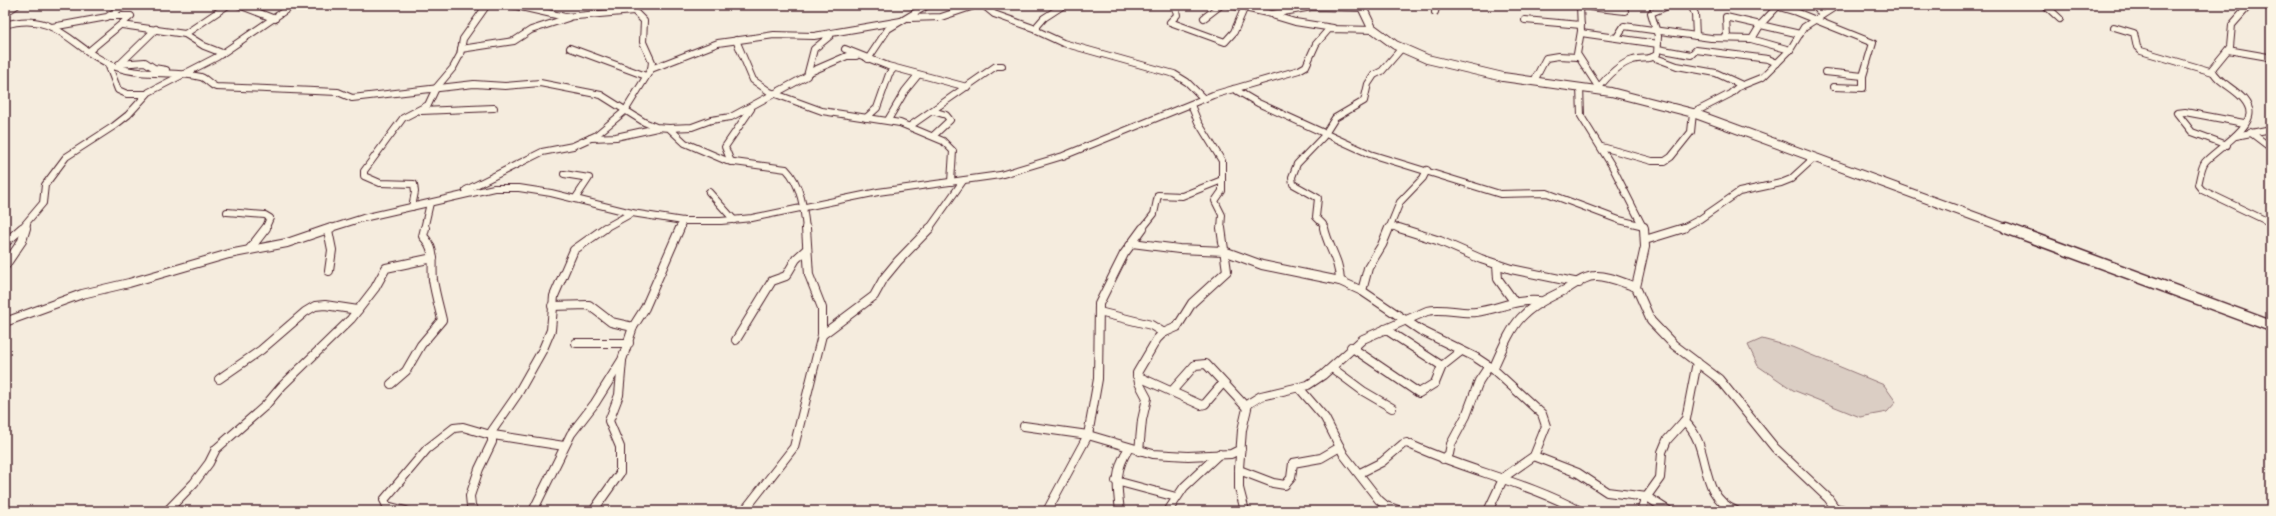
<svg xmlns="http://www.w3.org/2000/svg" width="2276" height="516" font-family="'Comic Neue',sans-serif">
<rect width="100%" height="100%" fill="#f5ecde"/>
<filter id="ink" filterUnits="userSpaceOnUse"><feTurbulence type="fractalNoise" baseFrequency=".025" numOctaves="2"/><feDisplacementMap in="SourceGraphic" scale="8" xChannelSelector="R" yChannelSelector="G"/><feConvolveMatrix kernelMatrix="1 2 1 2 8 2 1 2 1" color-interpolation-filters="sRGB"/></filter>
<g filter="url(#ink)">
<!-- green -->
<path fill="#dbcec4" stroke="#927678" d="M1762,339L1792,347L1884,385L1896,402L1887,412L1860,417L1793,390L1758,366L1748,345Z"/>
<g fill="none" stroke-linecap="round" stroke-linejoin="round">
<!-- minor-far1 casing -->
<g stroke="#4a1f2b" stroke-width="8">
<g id="minor-far1">
<path d="M239,5L275,19"/>
<path d="M512,5L565,17L634,11"/>
<path d="M983,5L994,14L1036,29"/>
<path d="M1064,5L1044,18L1037,26V31L1063,43L1174,74L1187,82L1204,99"/>
<path d="M1175,5L1177,15L1170,22L1225,42L1234,32L1244,9"/>
<path d="M1230,5L1272,14L1312,7L1361,8"/>
<path d="M1433,5L1436,8L1435,12"/>
<path d="M1580,5L1581,31L1577,54L1599,88"/>
<path d="M1691,5L1695,14L1696,36"/>
<path d="M1773,5L1796,12L1873,43L1863,76V88L1833,87"/>
<path d="M1814,5L1822,15"/>
<path d="M2045,5L2060,19"/>
<path d="M2247,5L2246,9L2232,25L2230,47L2212,69C2217,84 2244,91 2249,109C2255,127 2214,151 2205,162C2201,167 2200,178 2198,185L2202,190L2271,223"/>
<path d="M1580,6L1625,11"/>
<path d="M5,13L17,5"/>
<path d="M1275,16L1295,22L1333,28"/>
<path d="M909,18L941,17L977,5"/>
<path d="M1204,18L1221,5"/>
<path d="M1525,20L1581,25"/>
<path d="M5,25C57,9 73,51 116,67C144,77 173,70 201,77C207,79 210,85 216,87L338,92L352,98L474,84L505,86L540,83L601,95L644,122L656,127L669,128L685,143L727,161L786,169C801,184 804,210 806,229"/>
<path d="M122,25L185,34"/>
<path d="M52,27L107,17L125,5"/>
<path d="M2114,27L2134,33L2137,47L2141,51L2213,72"/>
<path d="M1581,33L1658,44"/>
<path d="M1617,37L1624,26L1711,38L1752,39L1761,24L1778,6"/>
<path d="M1727,37L1726,17L1800,34"/>
<path d="M1751,39L1790,50"/>
<path d="M736,40L753,80L770,92L822,111L900,123L943,141L953,151L951,182"/>
<path d="M570,48L646,76"/>
<path d="M461,49L514,41L531,30L568,18"/>
<path d="M845,49L888,66L967,87"/>
<path d="M1658,49L1691,55L1696,50L1768,59L1777,63"/>
<path d="M2228,50L2268,57"/>
<path d="M89,51L131,16H111"/>
<path d="M222,53L204,46L185,34L228,5"/>
<path d="M1653,57L1677,66L1716,73L1742,85"/>
<path d="M868,59L888,29L928,5"/>
<path d="M108,64L118,90L127,94H146"/>
<path d="M119,64L145,62L154,68L166,70"/>
<path d="M119,65L156,29"/>
<path d="M651,69L718,43L774,35L814,36L901,21"/>
<path d="M810,72L847,56H856"/>
<path d="M1825,72L1863,76"/>
<path d="M1534,81L1546,58L1558,56L1578,57"/>
<path d="M1580,87L1581,116L1612,166L1644,229"/>
<path d="M1234,89L1258,103L1370,154L1500,194L1547,193L1619,220L1644,226"/>
<path d="M1597,90C1606,78 1618,64 1633,60C1642,57 1650,61 1657,54L1658,36L1651,13L1670,5"/>
<path d="M1191,105L1198,122L1222,161V191L1215,201L1222,215L1221,229"/>
<path d="M421,111L494,108"/>
<path d="M933,111L946,115L950,120L933,136"/>
<path d="M866,118L877,108L889,74L894,68"/>
<path d="M888,120L905,91L918,75"/>
<path d="M910,126L996,66H1002"/>
<path d="M669,128L692,127L711,120L731,117L807,76L814,49L830,36"/>
<path d="M2250,132L2271,148"/>
<path d="M2236,136L2271,129"/>
<path d="M591,138L616,137L657,128"/>
<path d="M2227,145L2192,132L2177,113L2185,112L2244,123"/>
<path d="M1602,147L1652,161H1665L1671,157L1691,132L1693,113L1730,94L1738,87L1763,77L1790,50L1804,27L1838,5"/>
<path d="M731,162L725,147L751,109"/>
<path d="M564,174L589,178L575,199"/>
<path d="M466,190L542,152L573,146L595,136L625,111L651,69L652,62L643,42L644,21L628,5"/>
<path d="M709,192L734,220"/>
<path d="M412,207L415,192L414,184L380,183L364,176V171L403,118L428,105L436,88L453,68L460,55L463,39L487,5"/>
<path d="M227,212L265,215L270,218L265,229"/>
<path d="M1391,226L1402,229"/>
<path d="M21,229L43,203L45,185L66,157L114,126L128,115L149,92L217,57L293,5"/>
<path d="M25,229L27,224"/>
<path d="M328,229L363,218L494,188H519L551,193L632,213L683,221H721L752,218L878,192L1000,175L1063,156L1213,95L1299,70L1306,66L1316,44L1329,29L1375,30"/>
<path d="M424,229L430,203"/>
<path d="M603,229L632,213"/>
<path d="M679,229L683,221"/>
<path d="M929,229L963,181"/>
<path d="M1142,229L1154,214L1158,195L1182,196L1222,180"/>
<path d="M1324,229L1323,224L1316,217L1318,198L1293,184L1292,177L1297,164L1323,137L1335,118L1364,101L1368,84L1374,75L1382,71L1401,49"/>
<path d="M1389,229L1400,202L1423,178L1427,170"/>
<path d="M1681,229L1700,219L1739,192L1781,183L1791,179L1814,158"/>
</g>
</g>
<!-- minor casing -->
<g stroke="#4a1f2b" stroke-width="10">
<g id="minor">
<path d="M1324,228C1328,247 1340,261 1340,281"/>
<path d="M1399,228L1440,241L1481,259L1511,269L1579,283"/>
<path d="M1644,228L1645,247L1636,287L1651,321L1674,345L1719,379L1775,448L1828,498L1837,511"/>
<path d="M328,230L332,250L329,271"/>
<path d="M1645,240L1684,228"/>
<path d="M5,243L22,228"/>
<path d="M1132,243L1179,249L1224,251L1262,265L1340,281L1362,291L1420,330L1475,357L1493,369L1542,414L1546,426L1534,456L1504,477L1488,511"/>
<path d="M249,250L266,228"/>
<path d="M1497,264L1498,279L1513,300"/>
<path d="M5,266L22,241L26,228"/>
<path d="M1362,291L1368,268L1382,245L1389,228"/>
<path d="M552,306L589,305L611,322L633,327"/>
<path d="M1099,312L1151,325L1164,333"/>
<path d="M5,322L82,294L129,283L229,254L287,243L331,228"/>
<path d="M1385,329L1442,366L1461,351"/>
<path d="M822,335L874,296L884,278L898,261L930,228"/>
<path d="M736,340L772,281L786,276L796,259L807,249"/>
<path d="M576,343H629"/>
<path d="M1351,347L1419,393L1435,383L1442,366"/>
<path d="M1332,368L1363,391L1392,408"/>
<path d="M1493,369C1515,320 1517,312 1567,289C1575,284 1585,276 1595,276C1608,275 1623,283 1636,287"/>
<path d="M1137,376L1201,405L1205,404L1223,383"/>
<path d="M219,379L261,350L305,312L315,306L325,305L358,310"/>
<path d="M391,384L406,371L421,345L442,320C439,307 435,293 433,280C431,262 437,251 423,236L425,228"/>
<path d="M1300,389L1325,418L1344,455L1379,500L1386,506L1401,511"/>
<path d="M1172,391L1195,365L1206,364L1246,407"/>
<path d="M1684,421C1713,446 1696,495 1736,511"/>
<path d="M1024,426L1088,435L1153,454L1188,456L1231,454L1241,449"/>
<path d="M1139,451L1142,420L1147,398L1139,383L1137,373L1157,339L1163,333L1177,327L1192,303L1227,271L1221,228"/>
<path d="M1534,456L1578,473L1607,492L1647,497L1669,511"/>
<path d="M1443,459L1449,454L1451,444L1466,416L1479,381L1489,366"/>
<path d="M1239,470L1273,483L1285,485L1291,478L1293,463L1321,458L1340,447"/>
<path d="M1360,473L1382,462L1403,444L1407,443C1463,470 1525,481 1580,511"/>
<path d="M1116,481L1176,497"/>
<path d="M1836,508L1849,511"/>
<path d="M167,511L194,483L209,463L216,449L265,406L282,386L351,319L375,288L386,268L433,258"/>
<path d="M406,511L387,506L384,500L427,449L454,428L463,427L487,434L564,446"/>
<path d="M475,511L471,506L470,496L479,469L492,442V431L517,395L543,349L551,330L554,296L574,250L605,228"/>
<path d="M533,511L571,434L595,403L622,360L633,327L645,308L680,228"/>
<path d="M593,511L620,473V447L609,421L619,395L622,361"/>
<path d="M744,511L794,447L822,335V308L809,275L806,228"/>
<path d="M1047,511L1088,435L1098,379L1099,304L1124,254L1143,228"/>
<path d="M1120,511C1117,486 1114,470 1129,448"/>
<path d="M1168,511L1184,487L1219,454"/>
<path d="M1245,511L1239,488V468L1242,430L1248,404L1261,396L1308,385L1323,375L1363,339L1427,311C1443,307 1459,314 1476,312C1498,309 1516,299 1539,301"/>
<path d="M1641,511L1645,499L1660,478L1662,452L1667,440L1686,419L1697,362"/>
</g>
</g>
<!-- major-far1 casing -->
<g stroke="#4a1f2b" stroke-width="10">
<path id="major-far1" d="M1361,5L1372,28L1395,45L1427,59L1503,77L1611,92L1693,113L2009,229"/>
</g>
<!-- major casing -->
<g stroke="#4a1f2b" stroke-width="13">
<path id="major" d="M2006,228L2271,326"/>
</g>
<!-- minor-far1 -->
<use href="#minor-far1" stroke="#fcf5e5" stroke-width="6"/>
<!-- minor -->
<use href="#minor" stroke="#fcf5e5" stroke-width="8"/>
<!-- major-far1 -->
<use href="#major-far1" stroke="#fcf5e5" stroke-width="8"/>
<!-- major -->
<use href="#major" stroke="#fcf5e5" stroke-width="10"/>
</g>
</g>
<!-- margin -->
<rect width="2276" height="516" fill="none" stroke="#fcf5e5" stroke-width="20"/>
<rect x="10" y="10" width="2256" height="496" fill="none" stroke="#4a1f2b" stroke-width="1.5" filter="url(#ink)"/>
</svg>
